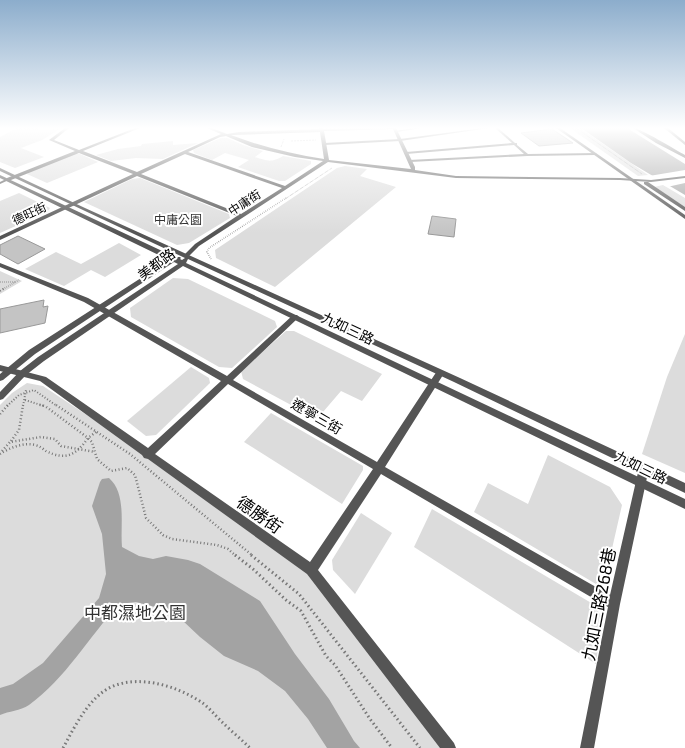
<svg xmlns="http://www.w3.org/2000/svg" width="685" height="748" font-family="'Exo 2','Noto Sans TC',sans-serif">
<rect width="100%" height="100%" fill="#fff"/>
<!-- green -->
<g fill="#dcdcdc">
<path d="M17,128H39L38,130L60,129L42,140L21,148L44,157L15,168L0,162V137Z"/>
<path d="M570,128H580L648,175L638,176Z"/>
<path d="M221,138H227L243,145L263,151L251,160L255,157C268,161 271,163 283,156L311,161V164L285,181H279L238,167L249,160L225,153L212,160L194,153L193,150Z"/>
<path d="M173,141V145L198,143L163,159L136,158L111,161L96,155L118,149L141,146L142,144Z"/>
<path d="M73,154H80L98,162L47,183L27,174L29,172Z"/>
<path d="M345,166L367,169L360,176L396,187L275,287L216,258L215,250L337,168Z"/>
<path d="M140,178L229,214L230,218L189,243L177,245L84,202L132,179Z"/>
<path d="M663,185L685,198V207L654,187Z"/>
<path d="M19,193L50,208L47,212L0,233V201Z"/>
<path d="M119,243L141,255L105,277L91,270L64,286L25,269L56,252L81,264Z"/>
<path d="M0,271L22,281L0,294Z"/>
<path d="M173,278L188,279L275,321L277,327L232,368L219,367L131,317L130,308Z"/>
<path d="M286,331H294L382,374L362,401L341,391L317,419L243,379L241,371Z"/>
<path d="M685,334V473L642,454L667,377Z"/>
<path d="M191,367L209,378L210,383L156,435L146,436L127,421Z"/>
<path d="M27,383L43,386L147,455L311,570L449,748H0V405L12,393Z"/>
<path d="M271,413L363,466V470L342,504L244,442Z"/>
<path d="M548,455L610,487L622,505L606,575L596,584L474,512L488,483L528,504Z"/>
<path d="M432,509L593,604L602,617L596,664L414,547Z"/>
<path d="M361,513L392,533L355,594L333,570L332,560Z"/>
</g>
<!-- water -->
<g fill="#a3a3a3">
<path d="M581,128H627L685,164V195L631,163Z"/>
<path d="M109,478C127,494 120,525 122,547L139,556L153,559L166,556L188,560L200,564L260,601L295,654L329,699L354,741L360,748H327L308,719L285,691L258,671L224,656L200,637L182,620L159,608L136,602L119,604C89,637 66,678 29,705C20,711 9,711 0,715V688L13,684L43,663L99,598L106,574L102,534L92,506L100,482L102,479Z"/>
</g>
<!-- pier -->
<path fill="#fff" d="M685,170V183L667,187L649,176Z"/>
<!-- building -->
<g fill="#c4c4c4" stroke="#999">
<path d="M552,129L573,143L539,146L521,133Z"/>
<path d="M432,216L456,219L454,237L428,234Z"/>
<path d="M18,236L45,249L18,264L0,254V245Z"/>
<path d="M44,300L43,307L48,306L45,323L0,333V309Z"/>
</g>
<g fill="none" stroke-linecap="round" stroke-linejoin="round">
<!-- path-far4 -->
<g stroke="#777" stroke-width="1" stroke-dasharray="0.5 1" stroke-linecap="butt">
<path d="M576,128L642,174"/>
<path d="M291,141L316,140"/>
<path d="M281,147L284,139"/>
<path d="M285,199L332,168"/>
</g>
<!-- path-far3 -->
<g stroke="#777" stroke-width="1.5" stroke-dasharray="0.5 1.5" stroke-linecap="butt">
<path d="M211,259L207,252L209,248L286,198"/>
<path d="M0,282H15"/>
<path d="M3,289L19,280"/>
</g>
<!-- path-far2 -->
<g stroke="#777" stroke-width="2" stroke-dasharray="1 2" stroke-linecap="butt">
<path d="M0,291L5,288"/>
<path d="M25,400L44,406"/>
<path d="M7,406L19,395L34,390L57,406"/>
<path d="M23,406L26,390"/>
</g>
<!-- path-far1 -->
<g stroke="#777" stroke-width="2.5" stroke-dasharray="1 2.5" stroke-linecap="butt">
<path d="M56,405L130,454L253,556"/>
<path d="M0,414L8,405"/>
<path d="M96,432L88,438L92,442L97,459L111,471L127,468L135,475L146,518L163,535L172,539L217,545L228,549L236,556"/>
<path d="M11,441L19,430L23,405"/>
<path d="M2,451L10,442L41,437L55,439L61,446L95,452"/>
<path d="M0,454C9,448 24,442 35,445C40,446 43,449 46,451C66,461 76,455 88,438L45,406L40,405"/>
</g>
<!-- path -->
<g stroke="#777" stroke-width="3" stroke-dasharray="1.5 3" stroke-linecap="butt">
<path d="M235,555L253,569L286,600L301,611L326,656L335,665L370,719L392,748"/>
<path d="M251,555L299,594L420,748"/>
<path d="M63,748C73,730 83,709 99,695C127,670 176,684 204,704C210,709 215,715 221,721C230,730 241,739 250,748"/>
</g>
<!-- service -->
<g fill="#555" fill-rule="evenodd">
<path d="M415,128H422L396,132L395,131Z"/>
<path d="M483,128H489L400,141L324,145L323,144L324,143L400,139Z"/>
<path d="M495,128H498L515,143H517V145L528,154L595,153L597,154L595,155L527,156L410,162L408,161L409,160L524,154L514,145L406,154L404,153L406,152L512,143Z"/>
<path d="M8,178L11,179L0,184V182Z"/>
</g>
<!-- minor -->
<g fill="#555" fill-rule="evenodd">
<path d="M65,128H69L54,140L79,150L135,128H140L83,151L137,172L221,134L207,128H212L227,134L239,132L319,129V128H323V129L396,128L415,167V170L456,176L620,178L651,180L685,176V178L651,182L620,180L456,178L328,162L199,246L188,257L186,258L183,256L195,244L237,216L137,176L0,240V236L133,174L79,153L11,180H7V178L75,151L49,140ZM393,129L411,169L329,160L324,131ZM320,132L324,159C292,154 262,147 231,135ZM226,136L252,147L295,157L323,161L285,186L188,152L220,137ZM185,154L282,188L241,214L141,174Z"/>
<path d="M633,128C640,128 676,150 685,155V158L656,143Z"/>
<path d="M664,128H668L685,142V145Z"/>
<path d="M0,263L88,298L227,376L293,315H297L299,317L297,319L233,380L377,462L437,371H443L444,373L443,375L385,467L610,595L639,468L641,465L644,464L647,465L649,468L620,604L594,748H580L608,607L381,474L318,570L454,743L456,748H440L307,574L148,459L144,458L142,455L40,381L0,371V365L46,377L148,448L221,381L84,302L0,267ZM228,384L373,469L310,562L155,454Z"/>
</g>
<!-- tertiary -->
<g fill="#555" fill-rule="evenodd">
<path d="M556,128H560L685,215V219Z"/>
<path d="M0,168L85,208L460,378L685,483V493L454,382L188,259L186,263L685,499V509L183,266L44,361L26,375L3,399L0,400V392L20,371L38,357L178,264L174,262L35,354L3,380L0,381V374L29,350L169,260L0,178V175L175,257H180L181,258L180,259L182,260L185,258L0,171Z"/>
<path d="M644,182H648L685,207V211L644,184Z"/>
</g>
</g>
<!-- sky -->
<linearGradient id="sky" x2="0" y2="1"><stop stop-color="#8cadcc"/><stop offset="0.55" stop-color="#fff"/><stop offset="1" stop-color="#fff" stop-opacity="0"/></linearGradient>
<rect width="685" height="233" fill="url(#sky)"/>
<g text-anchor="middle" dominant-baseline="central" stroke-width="4" stroke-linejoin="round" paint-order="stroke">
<!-- far-street labels -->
<g font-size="12" fill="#000" stroke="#fff">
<text transform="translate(244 202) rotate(-33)">中庸街</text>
<text transform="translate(29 213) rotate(-25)">德旺街</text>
</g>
<!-- far-park labels -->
<g font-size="12" fill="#333" stroke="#fff">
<text x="178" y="219">中庸公園</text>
</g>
<!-- street labels -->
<g font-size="14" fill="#000" stroke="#fff">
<text transform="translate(156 264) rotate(-37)">美都路</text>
<text transform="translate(348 328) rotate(25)">九如三路</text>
<text transform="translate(317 416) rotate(30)">遼寧三街</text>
<text transform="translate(641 467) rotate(26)">九如三路</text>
</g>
<!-- near-street labels -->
<g font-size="17" fill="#000" stroke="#fff">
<text transform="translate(260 514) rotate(35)">德勝街</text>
<text transform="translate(598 604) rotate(-79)">九如三路268巷</text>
</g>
<!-- near-park labels -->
<g font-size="17" fill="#333" stroke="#fff">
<text x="135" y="612">中都濕地公園</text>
</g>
</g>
</svg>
